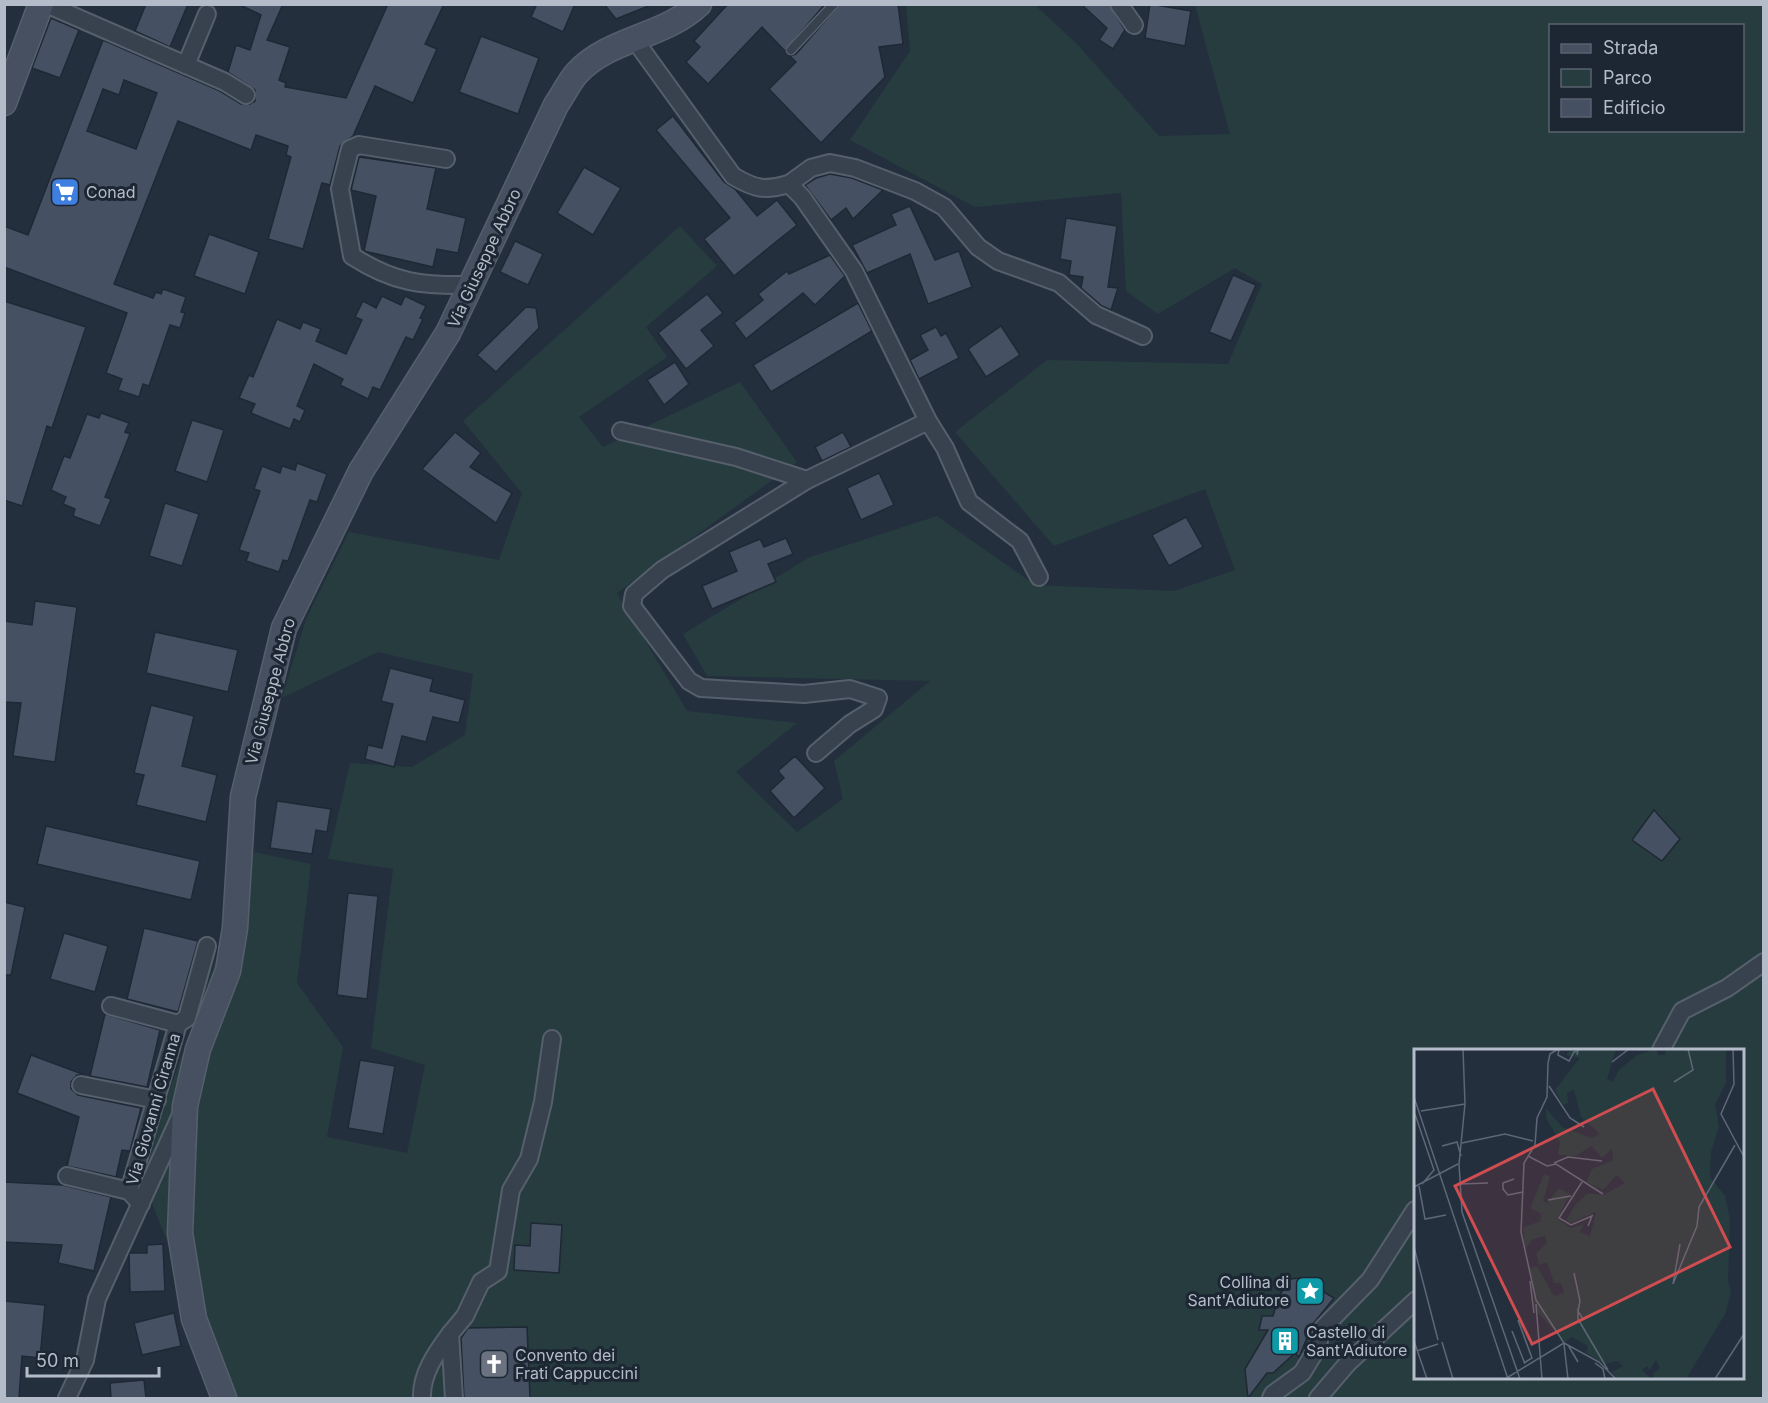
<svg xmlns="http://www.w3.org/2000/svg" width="1768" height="1403" font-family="Inter,sans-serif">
<rect width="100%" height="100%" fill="#242f3e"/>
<!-- green -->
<path fill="#263c3f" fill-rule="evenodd" d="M906,5H1035L1077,44L1159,136L1230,134L1195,5H1763V1398H229L140,1173L254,852L311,864L297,983L343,1047L327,1137L407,1153L425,1065L371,1048L393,869L328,859L350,763L412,767L465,735L473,674L378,652L282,698L306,619L349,532L499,560L522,493L463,421L680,226L717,266L646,327L667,357L579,417L603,447L740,382L797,462L617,593L687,711L797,723L736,772L797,832L843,799L834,761L930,681L707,676L683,634L810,557L937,516L1035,585L1174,591L1235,570L1205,489L1054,546L955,432L1047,360L1228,364L1262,284L1235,268L1158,314L1126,291L1121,193L975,207L850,140L910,51ZM1550,26H1742V130H1550ZM1416,1050H1742V1378H1416Z"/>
<!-- building -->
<g fill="#455162" stroke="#1f2835" stroke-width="1.5" fill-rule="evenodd">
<path d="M146,4H188L170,47L135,31Z"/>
<path d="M238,4H283L267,40L290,47L279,80L286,83L285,87L346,98L388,4H444L425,44L437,49L413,103L375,86L353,136L340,146L330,185L322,183L303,249L268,239L291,157L286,155L288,146L256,135L251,150L178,121L114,284L153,298L156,292L161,294L163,289L186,297L181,312L185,313L180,328L170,325L149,386L143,384L139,397L118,390L122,379L106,373L127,313L4,267V226L28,235L103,40L220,91L241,104H250L255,101V90L228,72L236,45L250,50L261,15ZM124,80L157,93L136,149L87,131L103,89L119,95Z"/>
<path d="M537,4H575L563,32L531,17Z"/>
<path d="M604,4H651V5L616,19Z"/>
<path d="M728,4H825L785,51L762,27L708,84L686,62L700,47L694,41Z"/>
<path d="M840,4H898L903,44L879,47L885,77L821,143L769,89L796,62L790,56L796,54Z"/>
<path d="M1081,4H1109L1125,30L1113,49L1099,40L1107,28Z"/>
<path d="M1150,4L1191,11L1185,46L1145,38Z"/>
<path d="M51,18L79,30L60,78L32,68Z"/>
<path d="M481,36L539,58L518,114L459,92Z"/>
<path d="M673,116L724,182L735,189L757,216L777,200L797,225L734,276L704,239L730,218L656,130Z"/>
<path d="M359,157L436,168L427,209L466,218L458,253L437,249L433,267L364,251L376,196L351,190Z"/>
<path d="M584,167L621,188L593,235L557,213Z"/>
<path d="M830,174L852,178L883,190L853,219L846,208L831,220L805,185L816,178Z"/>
<path d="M910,206L935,260L959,251L972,287L928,304L910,254L867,273L852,245L896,225L891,214Z"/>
<path d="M1066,218L1117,226L1108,287L1118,288L1111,310L1102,306L1081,288L1083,277L1069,275L1071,261L1060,259Z"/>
<path d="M209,234L259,252L245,294L194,276Z"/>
<path d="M515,241L543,254L528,285L500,272Z"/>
<path d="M830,255L845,276L815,305L803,293L746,339L734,323L763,300L758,294L787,271L789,274Z"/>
<path d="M1233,275L1256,285L1231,341L1209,332Z"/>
<path d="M707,294L723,313L701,330L714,346L686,369L658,333Z"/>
<path d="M382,296L401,305L405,296L426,306L420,318L423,319L413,340L406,337L380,390L373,387L368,399L340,385L343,379L314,364L297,406L305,410L300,422L294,419L290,429L251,413L255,404L239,398L249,375L253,377L277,319L300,329L303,322L321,329L316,341L346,354L362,320L355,317L363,301L376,308Z"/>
<path d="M4,301L86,327L52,428L47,426L22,506L4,500Z"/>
<path d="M858,303L872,331L771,392L753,365Z"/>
<path d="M526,307L536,308L539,328L496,372L477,355Z"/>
<path d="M1001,326L1020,355L986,377L968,349Z"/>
<path d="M936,327L941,336L946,333L959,358L919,379L910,360L928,350L920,335Z"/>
<path d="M675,362L689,384L664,405L647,380Z"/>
<path d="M101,413L129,423L125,432L130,434L105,497L111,499L100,526L73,516L75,509L63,504L66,497L51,490L64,456L70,458L87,414L99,418Z"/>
<path d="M192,420L224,430L207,482L175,471Z"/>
<path d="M455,432L481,453L470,467L512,493L496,523L422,469Z"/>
<path d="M843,432L851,447L822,461L815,447Z"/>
<path d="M297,463L327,474L317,502L310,500L288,561L283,560L279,572L246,561L249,553L239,550L260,491L254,489L262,466L280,473L282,466L295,470Z"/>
<path d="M879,473L894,505L861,520L847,488Z"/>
<path d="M165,503L199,514L182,566L149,556Z"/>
<path d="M1186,517L1203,547L1169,566L1152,535Z"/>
<path d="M786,538L793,554L768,564L776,582L712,609L702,586L737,571L729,552L760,539L764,547Z"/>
<path d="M35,601L77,607L55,762L13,756L21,703L4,702V621L32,625Z"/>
<path d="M155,632L238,650L228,692L146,673Z"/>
<path d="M390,668L433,679L430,691L465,700L459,723L433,717L426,742L402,736L394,767L365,759L368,745L382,748L393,704L381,701Z"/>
<path d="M151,705L194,716L182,766L217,775L206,822L136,805L144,775L134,773Z"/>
<path d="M795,756L825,788L794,818L770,791L784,778L778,771Z"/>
<path d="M277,801L331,809L327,832L316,830L312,854L270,848Z"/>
<path d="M1654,810L1680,839L1662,861L1632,840Z"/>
<path d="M46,826L200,861L191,900L37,864Z"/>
<path d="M348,893L378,896L367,999L337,995Z"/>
<path d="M4,902L25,907L11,975H4Z"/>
<path d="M144,928L198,941L178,1012L127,999Z"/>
<path d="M64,933L108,946L95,992L50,979Z"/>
<path d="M105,1014L160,1030L147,1087L90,1076Z"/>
<path d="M31,1055L85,1075H77L71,1082V1089L78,1095L141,1108L130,1151L122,1150L116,1177L67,1166L79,1117L17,1093Z"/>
<path d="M360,1060L395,1066L383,1134L348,1128Z"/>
<path d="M4,1182L63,1185L111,1197L94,1271L58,1263L62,1245L4,1242Z"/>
<path d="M531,1223L562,1225L559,1273L514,1270L515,1245L530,1246Z"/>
<path d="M163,1244L165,1291L130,1292L129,1253H147V1245Z"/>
<path d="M1300,1278L1334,1298L1313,1324L1299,1357L1295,1353L1273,1373H1267L1248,1398L1245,1369L1268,1330H1259L1262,1316H1273L1279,1296L1290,1279Z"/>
<path d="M4,1301L45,1305L40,1358L22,1356L19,1398H4Z"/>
<path d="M174,1313L181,1346L142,1355L134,1323Z"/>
<path d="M527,1327L530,1398H464L461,1338L468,1328Z"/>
<path d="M144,1380L146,1398H111L110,1383Z"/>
</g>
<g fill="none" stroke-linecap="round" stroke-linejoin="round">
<!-- lane casing -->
<g stroke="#565f6c" stroke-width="11">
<path id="lane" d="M791,50L834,4"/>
</g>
<!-- street casing -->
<g stroke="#565f6c" stroke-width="20">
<g id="street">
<path d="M46,4L225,82L246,95"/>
<path d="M1119,4L1134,25"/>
<path d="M634,39L733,176C755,189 764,191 789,184L802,197L854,271L928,421L945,448L969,502L1020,541L1039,577"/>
<path d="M186,65L207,14"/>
<path d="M446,159L359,145L350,149L340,189L352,256C394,283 422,286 471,285"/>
<path d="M789,184L811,168L830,163L855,168L915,191L944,207L978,247L998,261L1059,283L1096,315L1143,336"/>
<path d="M621,431L736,457L807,480"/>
<path d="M816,753L850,724L874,709L878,698L850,689L804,694L701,688L689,681L632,606L634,594L662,570L807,480L928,421"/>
<path d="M111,1006L178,1024"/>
<path d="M1661,1050L1682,1011L1727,988L1764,962"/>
<path d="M81,1085L157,1100"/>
<path d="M67,1176L129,1191"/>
<path d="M141,1204L129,1191L178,1024L187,1018L207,946"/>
<path d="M450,1334L465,1316L481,1282L498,1271L511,1190L529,1159L543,1102L552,1039"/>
<path d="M67,1398L85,1360L97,1299L180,1117"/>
<path d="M422,1398C421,1374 436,1353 450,1334L454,1398"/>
<path d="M1271,1398L1273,1394L1302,1373L1316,1350L1323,1328L1370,1280L1415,1210"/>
<path d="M1318,1398L1347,1364L1416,1300"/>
</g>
</g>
<!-- secondary casing -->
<g stroke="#565f6c" stroke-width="27">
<g id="secondary">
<path d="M4,103L41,4"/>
<path d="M224,1398L194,1319L180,1233L185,1106L198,1049L228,971L235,928L243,797L284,628L361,471L448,333L556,105C563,95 569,82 577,73C609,38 665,37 699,4"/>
</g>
</g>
<!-- lane -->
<use href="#lane" stroke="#38414e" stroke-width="8"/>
<!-- street -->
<use href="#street" stroke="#38414e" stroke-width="16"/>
<!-- secondary -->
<use href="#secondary" stroke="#465061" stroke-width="24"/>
</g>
<!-- icons -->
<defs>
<g id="supermarket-square" transform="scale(1.5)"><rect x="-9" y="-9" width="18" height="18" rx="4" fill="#3f7fe0" stroke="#1d2633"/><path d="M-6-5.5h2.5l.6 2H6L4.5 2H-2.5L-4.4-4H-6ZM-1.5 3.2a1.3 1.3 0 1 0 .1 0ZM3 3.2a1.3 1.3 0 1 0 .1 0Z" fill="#fff"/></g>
<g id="sight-square" transform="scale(1.5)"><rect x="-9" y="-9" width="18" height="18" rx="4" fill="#0f9aa8" stroke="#1d2633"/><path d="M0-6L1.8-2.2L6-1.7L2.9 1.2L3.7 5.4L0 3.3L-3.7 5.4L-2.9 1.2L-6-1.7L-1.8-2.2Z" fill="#fff"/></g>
<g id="building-square" transform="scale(1.5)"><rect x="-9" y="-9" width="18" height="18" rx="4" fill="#0f9aa8" stroke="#1d2633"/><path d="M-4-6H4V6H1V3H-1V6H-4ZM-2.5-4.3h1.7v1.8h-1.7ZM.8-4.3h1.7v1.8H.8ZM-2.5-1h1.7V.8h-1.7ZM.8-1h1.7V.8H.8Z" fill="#fff"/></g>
<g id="church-square" transform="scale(1.5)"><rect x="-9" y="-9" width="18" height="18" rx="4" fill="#6b7280" stroke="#1d2633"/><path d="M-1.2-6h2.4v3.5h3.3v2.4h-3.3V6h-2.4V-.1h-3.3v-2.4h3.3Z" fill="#fff"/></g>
</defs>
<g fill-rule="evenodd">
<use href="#supermarket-square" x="65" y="192"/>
<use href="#sight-square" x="1310" y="1291"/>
<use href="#building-square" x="1285" y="1341"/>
<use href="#church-square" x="494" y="1364"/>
</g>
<g text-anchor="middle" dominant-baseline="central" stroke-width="6" stroke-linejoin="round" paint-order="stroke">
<!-- poi labels -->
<g font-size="16" fill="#b4bcc9" stroke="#1d2633" text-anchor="start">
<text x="86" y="192">Conad</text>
<text x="1289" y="1282" text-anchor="end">Collina di<tspan x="1289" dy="18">Sant'Adiutore</tspan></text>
<text x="1306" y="1332">Castello di<tspan x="1306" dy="18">Sant'Adiutore</tspan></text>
<text x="515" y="1355">Convento dei<tspan x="515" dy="18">Frati Cappuccini</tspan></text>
</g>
<!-- street labels -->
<g font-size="16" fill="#b4bcc9" stroke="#1d2633">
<text transform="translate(484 258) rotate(-65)">Via Giuseppe Abbro</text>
<text transform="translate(270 691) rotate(-75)">Via Giuseppe Abbro</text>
<text transform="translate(153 1109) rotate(-74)">Via Giovanni Ciranna</text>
</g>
</g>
<!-- overview -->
<g transform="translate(1414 1049)">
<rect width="330" height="330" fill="#242f3e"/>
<path d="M157,0H202L193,30L199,33L205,21L223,6L242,0L244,6H251L252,0H312V34L301,55L305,77L297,103L296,128L311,147L316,170L314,231L317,243L311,265L272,330H240L239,324L246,320L242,311L236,321L233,317L228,321L237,330H204L198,323L209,317L203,312L190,315L172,304L174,297L158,288L151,293L121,261L116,219L123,217L140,247L150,244L147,234H140L133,213L125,216L122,204L133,194L131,187L119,190L111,200L109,178L127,172L126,164L116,159L130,125L136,128L129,152L133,154L145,139L156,145L143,170L157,179L170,175L166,183L176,187L182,163L157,174L152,171L162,155L174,144L189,146L211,134L203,126L189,141L172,133L178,120L199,111L198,100L188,109L177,97L162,107L144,106L146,93L132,69V59L148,78L178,89L186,85L167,68L160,41L153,44L154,54L149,56L141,41L166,9L152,6Z" fill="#263c3f"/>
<path fill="none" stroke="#5e6776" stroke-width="1.5" d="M49,0L51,55L45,115L48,163L106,330M144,0L136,5L134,14L133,48L123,69L121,96L110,114L107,183L122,251L150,294M145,0L144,6L155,12L160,3L164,2L163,6M319,0L320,35L307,65L330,108M198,13L215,0M260,33L279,21L274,0M135,37L156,69L170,78M0,48L94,330M7,62L51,55M1,65L20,121L8,135M48,94L91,85L119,92M28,97L43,93L47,107M114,107L133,117L142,115L189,145M140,114L154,108L188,112M100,130L89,134V140L94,146L109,143M168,133L145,169L157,176L178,167L174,177M46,135L74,134M5,137L11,170L32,166M0,138L44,115M134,151L157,147M266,195L259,235L283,177L285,158L321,96M0,198L24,291M160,224L166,252L164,262M116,232L120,264M122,255L128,330M169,270L164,262V270L194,321M104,271L118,309L110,314M98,282L111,315M0,292L13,330M28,293L39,330M150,294L185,313L202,330M150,295L154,330M154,296L164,313M3,302L24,295M181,314L189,320L191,330M91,330L150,294M301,330L330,285"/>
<path fill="#ce4d50" fill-opacity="0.15" stroke="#ce4d50" stroke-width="3" d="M239,40L316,198L118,295L41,137Z"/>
<rect width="330" height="330" fill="none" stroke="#b4bcc9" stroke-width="3"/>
</g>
<!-- border -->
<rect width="1768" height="1403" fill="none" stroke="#b4bcc9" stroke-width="12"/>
<!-- legend -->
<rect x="1549" y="24" width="195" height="108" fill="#1d2633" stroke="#59626f" stroke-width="1.5"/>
<rect x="1561" y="44" width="30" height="9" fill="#465061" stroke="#59626f" stroke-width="1.5"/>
<text x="1603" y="54" font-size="18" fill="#b4bcc9">Strada</text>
<rect x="1561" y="69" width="30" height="18" fill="#263c3f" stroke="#59626f" stroke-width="1.5"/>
<text x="1603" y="84" font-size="18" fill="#b4bcc9">Parco</text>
<rect x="1561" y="99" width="30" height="18" fill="#455162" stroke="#59626f" stroke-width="1.5"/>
<text x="1603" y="114" font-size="18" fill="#b4bcc9">Edificio</text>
<!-- scale -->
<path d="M27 1367v9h132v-9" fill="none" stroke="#b4bcc9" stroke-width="3"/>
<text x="36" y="1367" font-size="18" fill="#b4bcc9" stroke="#1d2633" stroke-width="4.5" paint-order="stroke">50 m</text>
</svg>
